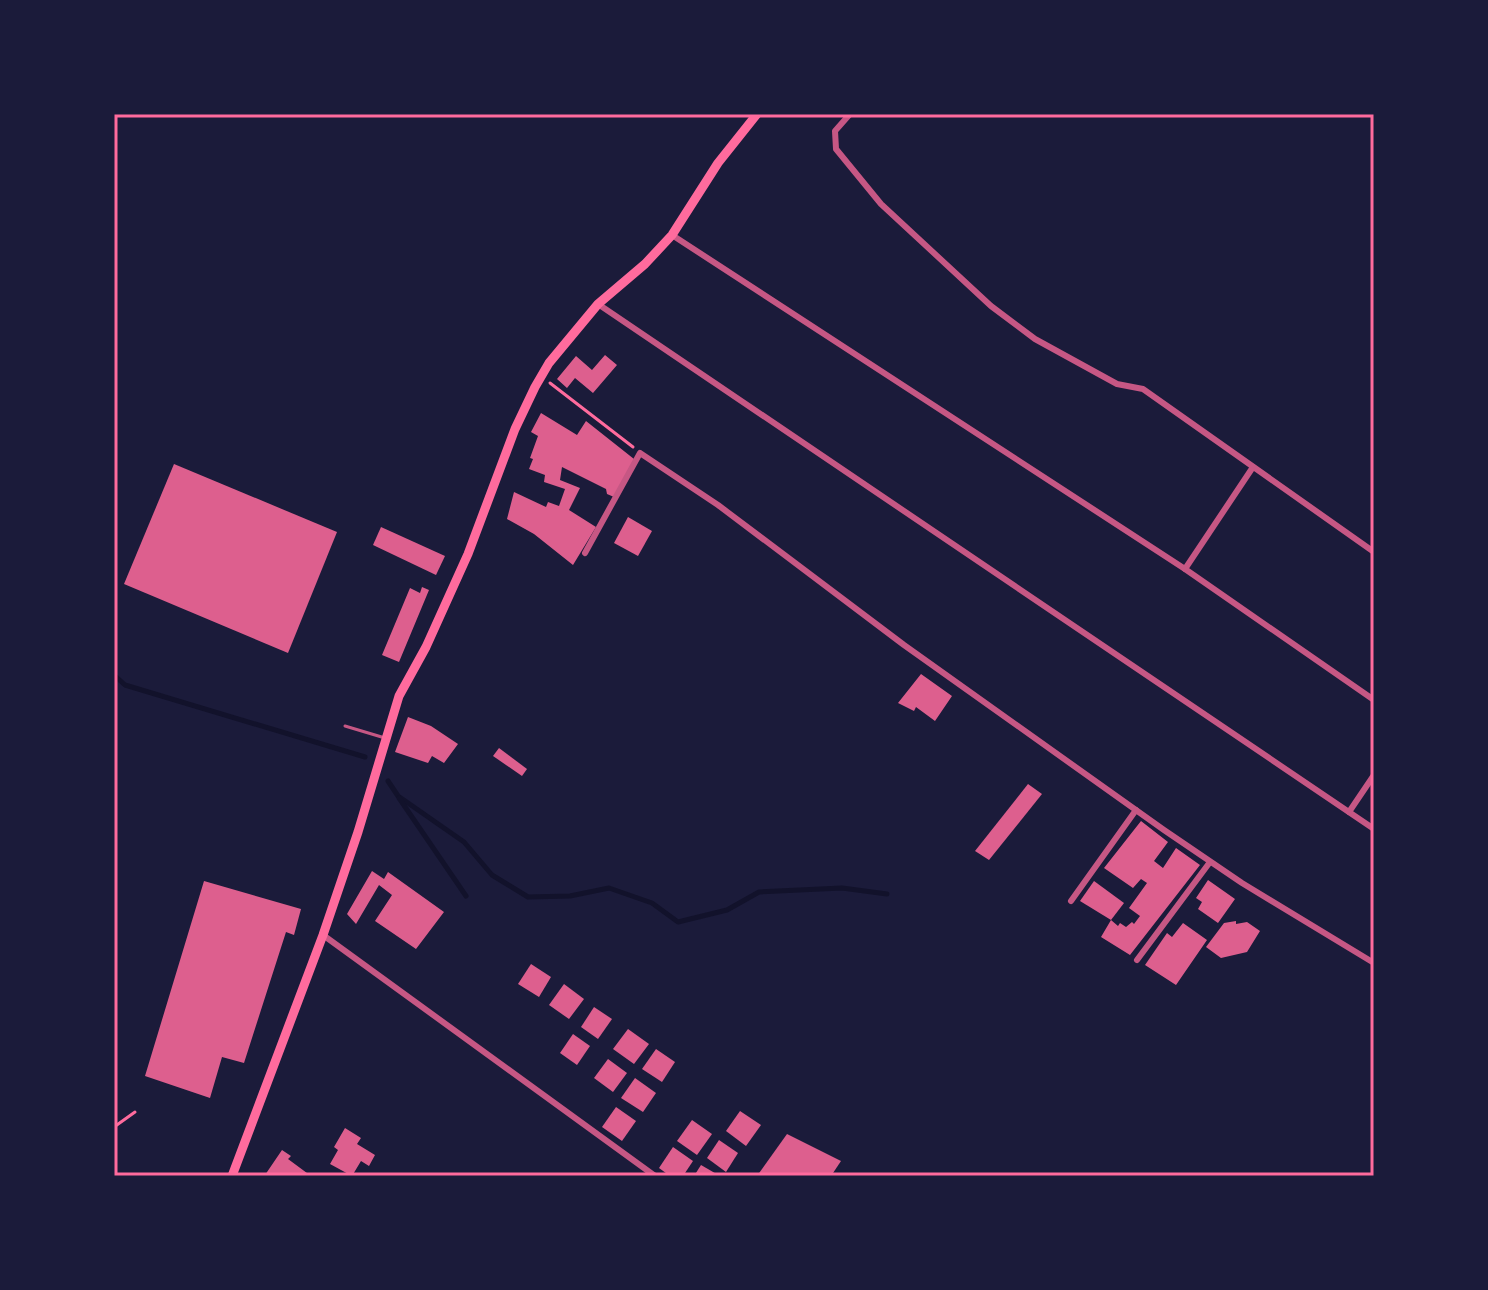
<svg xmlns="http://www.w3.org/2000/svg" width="1488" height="1290" font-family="'Asap Condensed',sans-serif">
<rect width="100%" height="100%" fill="#1b1b3a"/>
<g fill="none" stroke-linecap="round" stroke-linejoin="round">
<!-- stream -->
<g stroke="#12122b" stroke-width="5">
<path d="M114,675L125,685L365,757"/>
<path d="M388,781L398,796L464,842L492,875L528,897L570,896L609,888L652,903L678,922L727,910L759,892L842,888L887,894"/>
<path d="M399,798L466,896"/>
</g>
</g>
<!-- building -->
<g fill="#dd5f8e">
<path d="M605,355L617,365L593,393L575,378L567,388L557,379L576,356L592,370Z"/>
<path d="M541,413L577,435L586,421L634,459L614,497L607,494L606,489L562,467L560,480L580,488L569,510L596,527L573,565L534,534L507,519L514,492L546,507L548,502L559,506L565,489L544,482L545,475L529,469L533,459L530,458L538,436L531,432Z"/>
<path d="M174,464L337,532L288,653L124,584Z"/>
<path d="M628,517L652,531L638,556L614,543Z"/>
<path d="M381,527L445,556L436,575L373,545Z"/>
<path d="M422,587L429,590L399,662L382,655L410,588L420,593Z"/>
<path d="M921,674L952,696L935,721L916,707L914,711L898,703Z"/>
<path d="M408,717L431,726L458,744L444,763L432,756L428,763L395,752Z"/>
<path d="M499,748L527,769L522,776L493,756Z"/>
<path d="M1028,784L1042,794L989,860L975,851Z"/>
<path d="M1141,821L1168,842L1154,861L1163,868L1176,848L1200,865L1130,955L1101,937L1111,920L1118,926L1120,923L1126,927L1132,922L1134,924L1140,916L1129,908L1147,883L1141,879L1133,888L1104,868Z"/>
<path d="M372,871L384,879L388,872L444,912L416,949L375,921L392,895L379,885L356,924L347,914Z"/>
<path d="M1208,880L1235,899L1218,923L1198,909L1202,902L1196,898Z"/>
<path d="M204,881L301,909L294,935L286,932L244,1063L222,1057L210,1098L145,1076Z"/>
<path d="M1094,881L1124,903L1111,920L1080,901Z"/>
<path d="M1236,921V924L1247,922L1260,931L1247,952L1221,958L1206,947L1224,923Z"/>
<path d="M1183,923L1207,940L1176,985L1145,965L1167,933L1172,937Z"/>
<path d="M531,964L551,977L539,997L518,984Z"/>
<path d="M564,984L584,999L569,1019L549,1005Z"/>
<path d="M594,1007L612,1019L598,1039L581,1027Z"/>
<path d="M628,1029L649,1044L634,1064L613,1049Z"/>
<path d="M573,1034L590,1046L577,1065L560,1053Z"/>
<path d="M656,1049L675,1062L662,1082L642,1069Z"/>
<path d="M608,1059L627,1073L613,1092L594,1078Z"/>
<path d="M635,1078L656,1093L643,1112L621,1098Z"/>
<path d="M616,1107L636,1121L622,1141L602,1127Z"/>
<path d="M740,1111L761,1125L746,1146L726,1131Z"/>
<path d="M692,1120L712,1134L697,1155L677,1141Z"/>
<path d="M345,1128L361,1138L357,1144L375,1155L369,1166L361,1161L352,1176L330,1164L338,1150L334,1147Z"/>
<path d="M787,1134L841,1161L831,1176H757Z"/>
<path d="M719,1140L738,1153L726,1172L707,1158Z"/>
<path d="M673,1147L693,1161L683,1176H670L659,1168Z"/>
<path d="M282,1150L291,1156L288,1159L311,1176L265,1175Z"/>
<path d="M701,1165L720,1176H694Z"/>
</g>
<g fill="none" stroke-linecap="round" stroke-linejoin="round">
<!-- path -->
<g stroke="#ff6b9d" stroke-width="3">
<path d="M550,383L633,447"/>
<path d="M114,1127L135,1112"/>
</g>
<!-- service -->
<path stroke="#c65784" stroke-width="3" d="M345,726L385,738"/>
<!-- minor -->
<g stroke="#c65784" stroke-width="6">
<path d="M850,114L835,131L836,149L881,204L991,306L1035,339L1117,384L1143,389L1374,552"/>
<path d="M672,235L1185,569L1374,700"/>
<path d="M598,304L1374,829"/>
<path d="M585,553L640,453L718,505L904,645L1164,830L1242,883L1374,963"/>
<path d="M1185,569L1253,467"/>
<path d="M1349,812L1374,775"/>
<path d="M1071,901L1136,810"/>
<path d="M323,935L655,1176"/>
<path d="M1137,960L1210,862"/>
</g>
<!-- secondary -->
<path stroke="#ff6b9d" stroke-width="9" d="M232,1176L323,935L358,832L399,696L426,647L468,554L515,429L535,387L549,363L598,304L645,264L672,235L718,163L757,114"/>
</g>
<!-- border -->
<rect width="1488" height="1290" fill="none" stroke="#1b1b3a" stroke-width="232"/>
<rect x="116" y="116" width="1256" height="1058" fill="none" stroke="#ff6b9d" stroke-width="3"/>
</svg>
